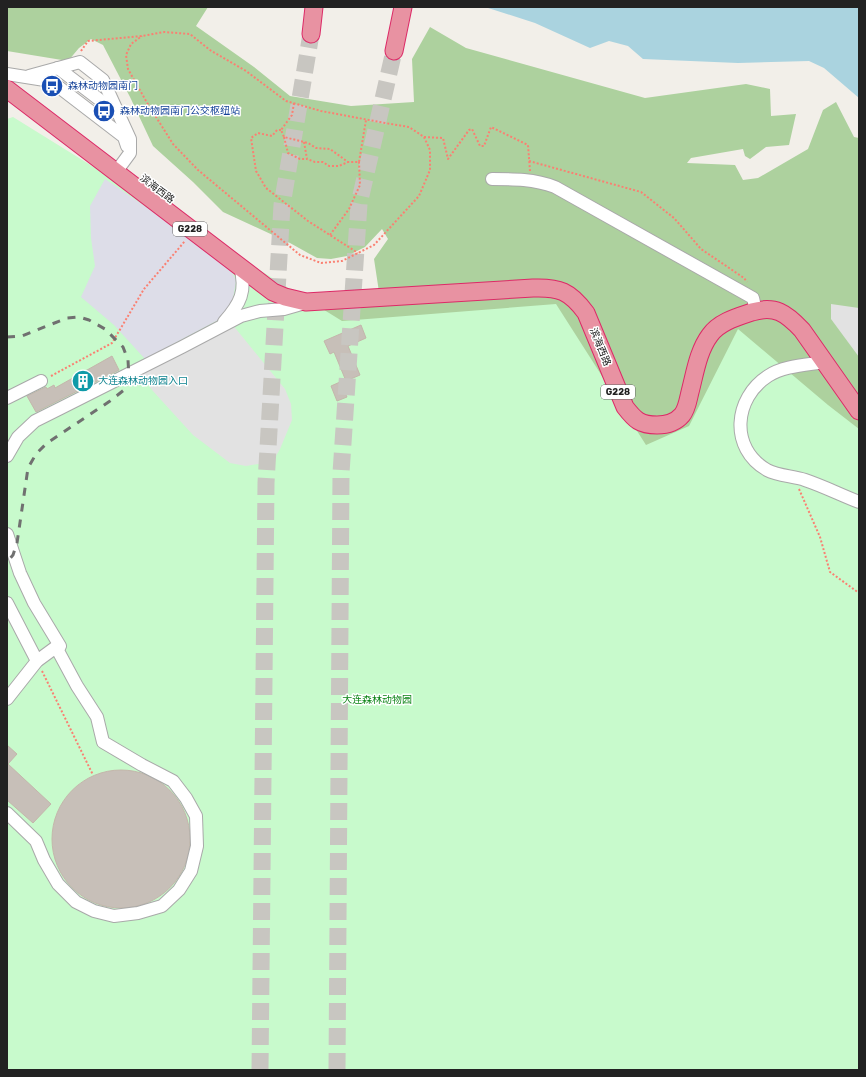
<svg xmlns="http://www.w3.org/2000/svg" width="866" height="1077" font-family="Rubik,'Noto Sans SC',sans-serif">
<rect width="100%" height="100%" fill="#f2efe9"/>
<!-- forest -->
<path fill="#add19e" d="M7,7H208L196,26L254,67L290,96L351,106L414,102L412,59L430,27L466,48L645,98L746,84L770,89L771,116L796,114L789,145L766,147L750,159L745,156L743,149L691,158L687,163L735,165L743,180L758,178L808,149L823,110L836,102L854,137L859,138V1070H7V859L344,325L317,307L381,305L374,259L388,239L382,229L365,247L347,256L331,259L317,258L290,243L223,212L193,182L153,146L130,97L103,45L91,39L79,48L68,61L7,51Z"/>
<!-- park -->
<path fill="#c8facc" d="M13,117L342,321L556,304L646,445L689,426L738,329L828,405L859,429V1070H7V119Z"/>
<!-- parking -->
<g fill="#e2e2e2">
<path d="M831,304L859,308V357L831,319Z"/>
<path d="M232,324L285,389L291,404L292,420L280,449L276,456L264,463L246,466L230,463L193,435L152,390L139,371Z"/>
</g>
<!-- plaza -->
<path fill="#dddde8" d="M105,179L228,263L236,281L232,304L220,319L145,359L114,325L81,297L95,266L91,238L90,206Z"/>
<!-- water -->
<path fill="#aad3df" d="M485,7H859V98L824,68L809,61L738,63L643,59L628,46L609,41L590,48L535,23Z"/>
<!-- building -->
<g fill="#c7bfb8" stroke="#c4b6ab">
<path d="M361,325L366,338L348,346L360,375L346,381L334,352L330,354L324,341Z"/>
<path d="M112,356L119,370L36,412L27,396L46,387L47,389L54,385L55,388Z"/>
<path d="M340,382L347,397L337,401L331,386Z"/>
<path d="M7,745L17,754L8,764L51,804L33,823L7,800Z"/>
<circle cx="121" cy="839" r="69"/>
</g>
<g fill="none" stroke-linecap="round" stroke-linejoin="round">
<!-- highway-tunnel -->
<g stroke="#c8c6c1" stroke-width="17" stroke-dasharray="17 8" stroke-linecap="butt">
<path d="M260,1070L266,483L282,205L311,34"/>
<path d="M337,1070L341,473L359,204L394,51"/>
</g>
<!-- minor casing -->
<g stroke="#a9a9a9" stroke-width="14">
<g id="minor">
<path d="M58,68L117,113"/>
<path d="M7,74L51,81L124,137L127,146"/>
<path d="M29,76L80,62L103,80L130,139V153L116,172"/>
<path d="M492,179C514,179 534,179 555,187L753,298L756,311"/>
<path d="M224,322C240,304 247,291 240,267"/>
<path d="M824,362C806,365 783,366 768,376C734,398 729,448 767,470C778,476 793,476 805,480C823,486 841,495 859,502"/>
<path d="M7,398L41,381"/>
<path d="M7,456L18,437L35,421L61,408L182,347L241,316L260,311L284,309L305,303"/>
<path d="M7,534L20,573L34,603L60,646"/>
<path d="M7,603L37,661"/>
<path d="M7,699L37,661L56,647L77,686L97,717L103,742L142,765L173,781L186,798L196,816L197,846L191,871L179,890L162,906L138,913L114,916L94,911L76,902L58,884L44,860L36,841L7,813"/>
</g>
</g>
<!-- highway casing -->
<g stroke="#dc2a67" stroke-width="19">
<g id="highway">
<path d="M311,34L314,7"/>
<path d="M394,51L403,7"/>
<path d="M7,89L273,292L285,297L306,302L533,288C559,287 570,291 586,313L625,407C635,420 640,425 657,425C666,425 676,422 682,415C687,409 688,400 690,392C695,373 698,351 710,335C719,322 737,317 752,312C775,305 786,313 802,330L859,411"/>
</g>
</g>
<!-- path -->
<g stroke="#fa8072" stroke-width="2" stroke-dasharray="2 2" stroke-linecap="butt">
<path d="M81,51L88,41L142,36L164,32L190,34L210,50L246,71L286,101L321,111L385,123L409,127L424,137L430,150V170L419,196L374,245L342,261L321,263L300,255L198,170L173,144L146,101L128,69L126,55L131,44L142,36"/>
<path d="M294,103L292,115L281,130L284,137L308,143L316,148L330,149L348,162H359L366,120"/>
<path d="M281,130H277L272,136L258,133L251,138L256,171L266,188L308,221L358,253"/>
<path d="M284,137L288,153L300,159H307"/>
<path d="M424,137L443,138L448,159L469,130L472,129L480,146H484L491,127L528,145L530,171"/>
<path d="M304,142L307,159L315,162H323L329,166H339L348,162"/>
<path d="M529,161L641,192L674,218L701,249L744,278L747,282"/>
<path d="M330,235L349,209L360,185L359,162"/>
<path d="M51,376L112,343L144,289L185,241"/>
<path d="M799,489L820,537L830,572L859,593"/>
<path d="M42,671L93,775"/>
</g>
<!-- minor -->
<use href="#minor" stroke="#fff" stroke-width="12"/>
<!-- highway -->
<use href="#highway" stroke="#e892a2" stroke-width="17"/>
<!-- rail -->
<path stroke="#707070" stroke-width="3" stroke-dasharray="8 8" stroke-linecap="butt" d="M7,337L22,336L67,318L79,317L89,320L105,329L123,347L128,360L129,378L124,390L110,401L47,443L36,454L28,468L17,543L13,555L7,562"/>
</g>
<!-- icons -->
<defs>
<g id="bus-disc" transform="scale(1.15)"><circle r="9.5" fill="#1a4fb4" stroke="#fff"/><path d="M-5-6H5V4H4V6H2V4H-2V6H-4V4H-5ZM-3.5-4V0h7V-4ZM-3.5 1.2v1.5H-2V1.2ZM2 1.2v1.5H3.5V1.2Z" fill="#fff"/></g>
<g id="building-disc" transform="scale(1.15)"><circle r="9.5" fill="#0f9aa8" stroke="#fff"/><path d="M-4-6H4V6H1V3H-1V6H-4ZM-2.5-4.3h1.7v1.8h-1.7ZM.8-4.3h1.7v1.8H.8ZM-2.5-1h1.7V.8h-1.7ZM.8-1h1.7V.8H.8Z" fill="#fff"/></g>
</defs>
<g fill-rule="evenodd">
<use href="#bus-disc" x="52" y="86"/>
<use href="#bus-disc" x="104" y="111"/>
<use href="#building-disc" x="83" y="381"/>
</g>
<g text-anchor="middle" dominant-baseline="central" stroke-width="3" stroke-linejoin="round" paint-order="stroke">
<!-- shield labels -->
<g fill="#fff" stroke="#646464" stroke-width="1">
<rect x="173" y="222" width="34" height="14" rx="3"/>
<rect x="601" y="385" width="34" height="14" rx="3"/>
</g>
<g font-size="9" font-weight="bold" fill="#222">
<text x="190" y="229">G228</text>
<text x="618" y="392">G228</text>
</g>
<!-- transit labels -->
<g font-size="10" fill="#164399" stroke="#fff" text-anchor="start">
<text x="68" y="86">森林动物园南门</text>
<text x="120" y="111">森林动物园南门公交枢纽站</text>
</g>
<!-- street labels -->
<g font-size="10" fill="#222" stroke="#fff">
<text transform="translate(157 189) rotate(37)">滨海西路</text>
<text transform="translate(600 347) rotate(68)">滨海西路</text>
</g>
<!-- culture labels -->
<g font-size="10" fill="#0d838f" stroke="#fff" text-anchor="start">
<text x="98" y="381">大连森林动物园入口</text>
</g>
<!-- park labels -->
<g font-size="10" fill="#0c8416" stroke="#fff">
<text x="377" y="700">大连森林动物园</text>
</g>
</g>
<!-- border -->
<rect width="866" height="1077" fill="none" stroke="#222222" stroke-width="16"/>
</svg>
